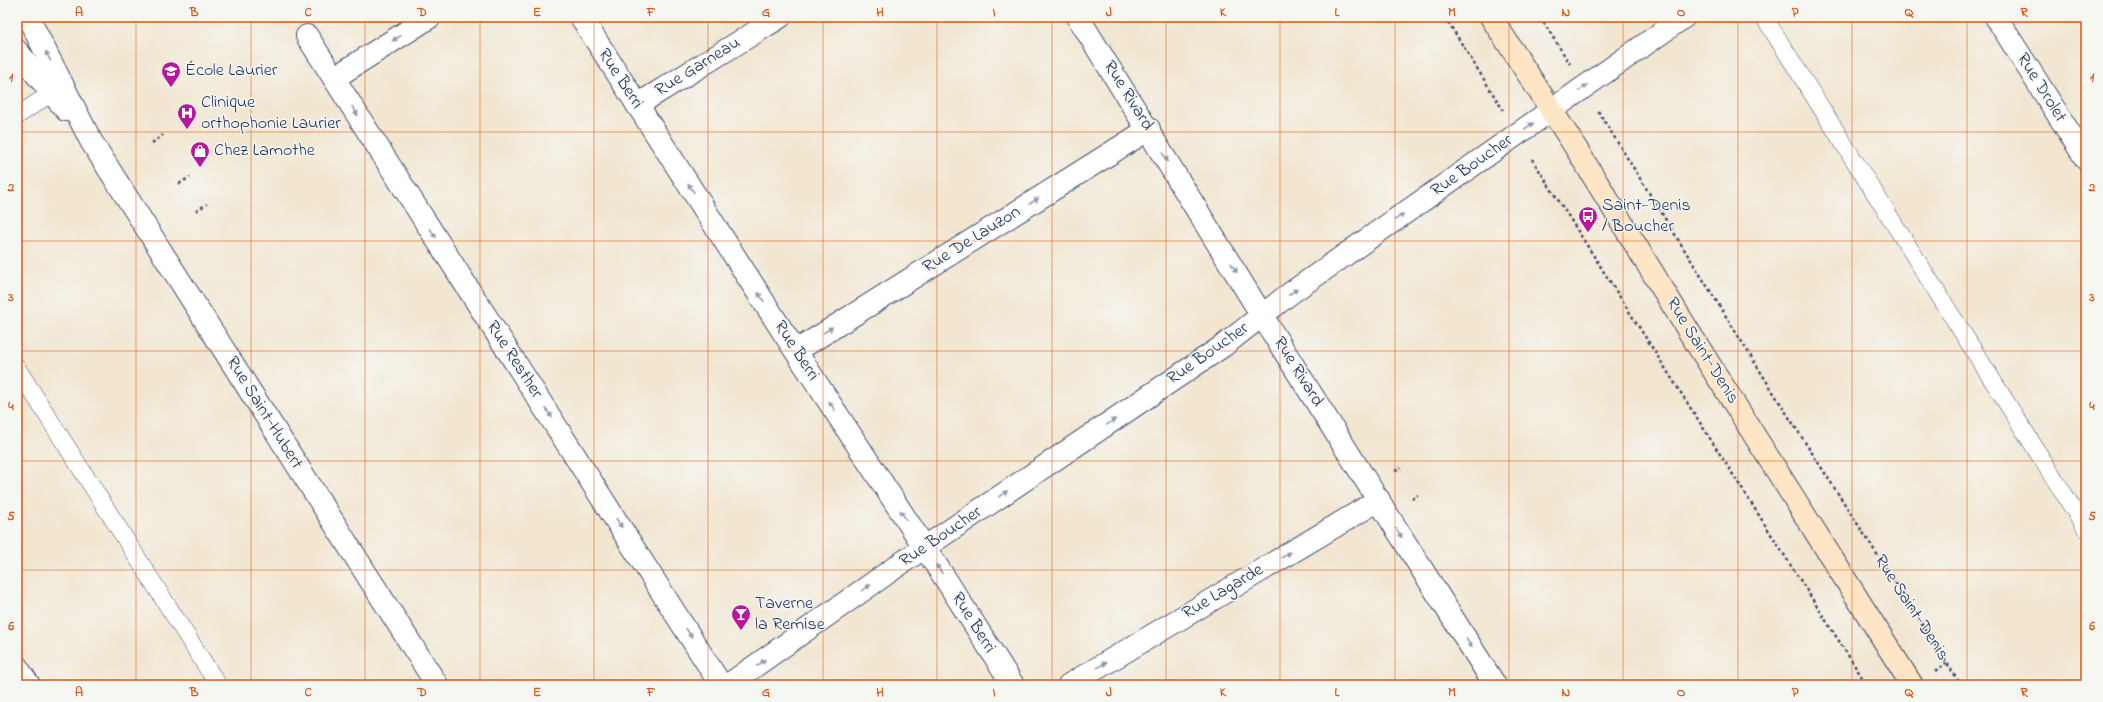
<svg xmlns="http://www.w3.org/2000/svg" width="2103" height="702" font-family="'Indie Flower',sans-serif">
<rect width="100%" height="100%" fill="#f6f6f2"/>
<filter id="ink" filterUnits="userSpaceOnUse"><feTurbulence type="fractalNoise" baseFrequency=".025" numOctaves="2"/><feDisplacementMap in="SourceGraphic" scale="8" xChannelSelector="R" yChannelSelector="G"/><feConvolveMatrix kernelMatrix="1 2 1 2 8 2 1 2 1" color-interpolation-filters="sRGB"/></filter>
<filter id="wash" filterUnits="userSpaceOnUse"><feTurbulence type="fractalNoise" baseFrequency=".012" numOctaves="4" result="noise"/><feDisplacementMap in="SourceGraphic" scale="16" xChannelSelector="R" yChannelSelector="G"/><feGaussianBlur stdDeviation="0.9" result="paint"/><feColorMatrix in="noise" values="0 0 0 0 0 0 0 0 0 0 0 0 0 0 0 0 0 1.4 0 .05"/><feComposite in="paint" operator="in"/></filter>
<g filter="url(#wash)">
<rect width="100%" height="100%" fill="#f2e6d1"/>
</g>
<g filter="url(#ink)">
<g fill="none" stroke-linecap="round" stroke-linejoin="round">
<!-- service casing -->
<g stroke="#3b4a6f" stroke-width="18">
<g id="service">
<path d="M1764,17L2086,529"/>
<path d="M17,116L62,86"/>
<path d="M17,368L218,685"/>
</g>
</g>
<!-- minor casing -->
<g stroke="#3b4a6f" stroke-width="24">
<g id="minor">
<path d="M581,17L787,338L948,583L1013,685"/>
<path d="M1078,17L1274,335L1495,685"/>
<path d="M1996,17L2086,159"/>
<path d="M307,36L721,685"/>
<path d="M334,78L430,17"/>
<path d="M637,105L780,17"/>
<path d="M796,351L1149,129"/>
<path d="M17,667L29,685"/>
<path d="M728,685L903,562L1223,346L1288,295L1684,17"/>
<path d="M1069,685L1379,500"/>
</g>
</g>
<!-- tertiary casing -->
<g stroke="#3b4a6f" stroke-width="24">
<g id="tertiary">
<path d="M28,17L91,141L437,685"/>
<path d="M17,51L66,110"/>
</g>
</g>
<!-- secondary casing -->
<g stroke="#3b4a6f" stroke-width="24">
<path id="secondary" d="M1491,17L1574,145L1691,335L1912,685"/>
</g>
<!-- path -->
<g stroke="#3b4a6f" stroke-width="2.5" stroke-dasharray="3 3" stroke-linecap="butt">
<path d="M1445,17L1503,110"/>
<path d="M1540,17L1570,64"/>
<path d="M1598,111L1785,411L1961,685"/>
<path d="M152,143L163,135"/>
<path d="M1532,159L1867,685"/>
<path d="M179,184L190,177"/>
<path d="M196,211L207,204"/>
<path d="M1395,471L1401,468"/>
<path d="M1412,499L1418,495"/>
<path d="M1935,671L1946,663"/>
</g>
<!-- service -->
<use href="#service" stroke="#fff" stroke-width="17"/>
<!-- minor -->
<use href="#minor" stroke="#fff" stroke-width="22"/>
<!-- tertiary -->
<use href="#tertiary" stroke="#fff" stroke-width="22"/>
<!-- secondary -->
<use href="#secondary" stroke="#fde5c5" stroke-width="22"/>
</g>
<!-- one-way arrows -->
<defs><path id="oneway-solid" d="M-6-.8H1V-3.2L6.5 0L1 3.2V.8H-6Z"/></defs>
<g fill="#8d97ae">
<use href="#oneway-solid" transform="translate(397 38) rotate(148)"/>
<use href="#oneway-solid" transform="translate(48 56) rotate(-117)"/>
<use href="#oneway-solid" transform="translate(1583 88) rotate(-35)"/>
<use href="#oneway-solid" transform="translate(355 111) rotate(57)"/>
<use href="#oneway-solid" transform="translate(1529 126) rotate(-35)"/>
<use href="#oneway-solid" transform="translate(1165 157) rotate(59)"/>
<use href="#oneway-solid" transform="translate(691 188) rotate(-123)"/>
<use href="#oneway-solid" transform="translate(1034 201) rotate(-32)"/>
<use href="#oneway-solid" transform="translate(1399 217) rotate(-35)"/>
<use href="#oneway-solid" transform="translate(433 233) rotate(57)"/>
<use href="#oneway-solid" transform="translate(1234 268) rotate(57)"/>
<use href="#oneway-solid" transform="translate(1293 292) rotate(-35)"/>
<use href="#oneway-solid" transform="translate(761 297) rotate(-123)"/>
<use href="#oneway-solid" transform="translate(828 330) rotate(-32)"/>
<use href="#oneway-solid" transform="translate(832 406) rotate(-123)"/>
<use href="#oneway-solid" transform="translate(549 413) rotate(57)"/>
<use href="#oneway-solid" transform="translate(1111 422) rotate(-34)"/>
<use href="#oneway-solid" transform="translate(1003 494) rotate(-34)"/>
<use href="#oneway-solid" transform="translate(903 515) rotate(-123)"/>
<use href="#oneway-solid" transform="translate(619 523) rotate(57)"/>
<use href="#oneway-solid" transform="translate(1399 533) rotate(58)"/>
<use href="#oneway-solid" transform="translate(1286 555) rotate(-30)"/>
<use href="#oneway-solid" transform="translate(939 569) rotate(-124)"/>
<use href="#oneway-solid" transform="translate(866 588) rotate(-35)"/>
<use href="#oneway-solid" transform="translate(689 633) rotate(57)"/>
<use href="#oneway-solid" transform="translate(1469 643) rotate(58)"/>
<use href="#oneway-solid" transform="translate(761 663) rotate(-35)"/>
<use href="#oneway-solid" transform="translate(1102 665) rotate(-31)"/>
</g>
</g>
<!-- grid -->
<path fill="none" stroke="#de5710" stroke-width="1" stroke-opacity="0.55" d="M136,17V685M251,17V685M365,17V685M480,17V685M594,17V685M708,17V685M823,17V685M937,17V685M1052,17V685M1166,17V685M1280,17V685M1395,17V685M1509,17V685M1623,17V685M1738,17V685M1852,17V685M1967,17V685M17,132H2086M17,241H2086M17,351H2086M17,461H2086M17,570H2086"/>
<!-- icons -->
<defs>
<g id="school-pin" transform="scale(1)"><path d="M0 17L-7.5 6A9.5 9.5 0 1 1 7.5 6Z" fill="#b5179e" stroke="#f6f6f2"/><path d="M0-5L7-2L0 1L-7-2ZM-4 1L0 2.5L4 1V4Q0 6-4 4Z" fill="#fff"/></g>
<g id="hospital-pin" transform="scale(1)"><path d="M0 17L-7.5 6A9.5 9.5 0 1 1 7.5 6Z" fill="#b5179e" stroke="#f6f6f2"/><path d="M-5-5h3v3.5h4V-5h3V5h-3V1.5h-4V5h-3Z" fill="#fff"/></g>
<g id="shop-pin" transform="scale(1)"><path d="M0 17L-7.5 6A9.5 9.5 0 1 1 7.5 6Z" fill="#b5179e" stroke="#f6f6f2"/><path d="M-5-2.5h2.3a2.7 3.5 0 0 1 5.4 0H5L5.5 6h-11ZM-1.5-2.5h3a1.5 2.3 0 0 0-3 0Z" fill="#fff"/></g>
<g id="bus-pin" transform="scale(1)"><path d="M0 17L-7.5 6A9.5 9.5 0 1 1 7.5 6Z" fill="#b5179e" stroke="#f6f6f2"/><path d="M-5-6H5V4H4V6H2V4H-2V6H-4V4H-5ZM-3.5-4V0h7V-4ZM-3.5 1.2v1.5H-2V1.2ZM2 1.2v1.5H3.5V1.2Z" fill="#fff"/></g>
<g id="bar-pin" transform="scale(1)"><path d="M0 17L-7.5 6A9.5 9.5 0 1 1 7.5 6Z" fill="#b5179e" stroke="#f6f6f2"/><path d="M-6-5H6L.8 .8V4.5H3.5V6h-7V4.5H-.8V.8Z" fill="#fff"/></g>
</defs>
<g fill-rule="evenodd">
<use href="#school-pin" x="171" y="71"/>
<use href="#hospital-pin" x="187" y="113"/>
<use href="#shop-pin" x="200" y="151"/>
<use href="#bus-pin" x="1588" y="216"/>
<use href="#bar-pin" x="741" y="614"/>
</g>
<g text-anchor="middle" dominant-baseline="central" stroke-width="3" stroke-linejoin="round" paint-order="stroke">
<!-- street labels -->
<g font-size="18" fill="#1b2f5e" stroke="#f6f6f2">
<text transform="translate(698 67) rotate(-32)">Rue Garneau</text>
<text transform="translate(620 79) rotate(57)">Rue Berri</text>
<text transform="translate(2041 88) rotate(58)">Rue Drolet</text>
<text transform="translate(1128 96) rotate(58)">Rue Rivard</text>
<text transform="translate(1472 166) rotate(-35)">Rue Boucher</text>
<text transform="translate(972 240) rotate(-32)">Rue De Lauzon</text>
<text transform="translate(796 351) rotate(57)">Rue Berri</text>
<text transform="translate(1702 351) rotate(58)">Rue Saint-Denis</text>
<text transform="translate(1208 354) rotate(-35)">Rue Boucher</text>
<text transform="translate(514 360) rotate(57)">Rue Resther</text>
<text transform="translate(1298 372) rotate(58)">Rue Rivard</text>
<text transform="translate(264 413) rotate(58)">Rue Saint-Hubert</text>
<text transform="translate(941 537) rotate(-34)">Rue Boucher</text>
<text transform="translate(1223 592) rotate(-31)">Rue Lagarde</text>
<text transform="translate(1911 608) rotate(57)">Rue Saint-Denis</text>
<text transform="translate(973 623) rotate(58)">Rue Berri</text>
</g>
<!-- poi labels -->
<g font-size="18" fill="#1b2f5e" stroke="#f6f6f2" text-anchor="start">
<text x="185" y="71">École Laurier</text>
<text x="201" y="103">Clinique<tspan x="201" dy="21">orthophonie Laurier</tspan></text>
<text x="214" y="151">Chez Lamothe</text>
<text x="1602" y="206">Saint-Denis<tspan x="1602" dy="21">/ Boucher</tspan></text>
<text x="755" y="604">Taverne<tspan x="755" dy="21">la Remise</tspan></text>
</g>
</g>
<!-- margin -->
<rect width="2103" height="702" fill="none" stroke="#f6f6f2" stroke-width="44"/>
<rect x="22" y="22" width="2059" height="658" fill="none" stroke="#de5710" stroke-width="1.5"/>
<g font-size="13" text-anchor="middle" font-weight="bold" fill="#de5710">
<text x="79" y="16">A</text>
<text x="194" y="16">B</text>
<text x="308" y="16">C</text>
<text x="422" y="16">D</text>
<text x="537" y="16">E</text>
<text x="651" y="16">F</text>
<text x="766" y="16">G</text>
<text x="880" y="16">H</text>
<text x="994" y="16">I</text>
<text x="1109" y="16">J</text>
<text x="1223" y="16">K</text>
<text x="1337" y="16">L</text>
<text x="1452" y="16">M</text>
<text x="1566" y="16">N</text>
<text x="1681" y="16">O</text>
<text x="1795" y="16">P</text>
<text x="1909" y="16">Q</text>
<text x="2024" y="16">R</text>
<text x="11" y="81">1</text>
<text x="2092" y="81">1</text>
<text x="11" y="191">2</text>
<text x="2092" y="191">2</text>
<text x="11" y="301">3</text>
<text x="2092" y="301">3</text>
<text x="11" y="410">4</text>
<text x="2092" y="410">4</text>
<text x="11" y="520">5</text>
<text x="2092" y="520">5</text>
<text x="11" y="630">6</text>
<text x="2092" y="630">6</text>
<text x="79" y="696">A</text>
<text x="194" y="696">B</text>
<text x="308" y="696">C</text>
<text x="422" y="696">D</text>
<text x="537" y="696">E</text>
<text x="651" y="696">F</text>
<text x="766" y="696">G</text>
<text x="880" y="696">H</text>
<text x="994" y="696">I</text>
<text x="1109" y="696">J</text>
<text x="1223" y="696">K</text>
<text x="1337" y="696">L</text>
<text x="1452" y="696">M</text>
<text x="1566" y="696">N</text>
<text x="1681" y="696">O</text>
<text x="1795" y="696">P</text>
<text x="1909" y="696">Q</text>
<text x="2024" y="696">R</text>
</g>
</svg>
